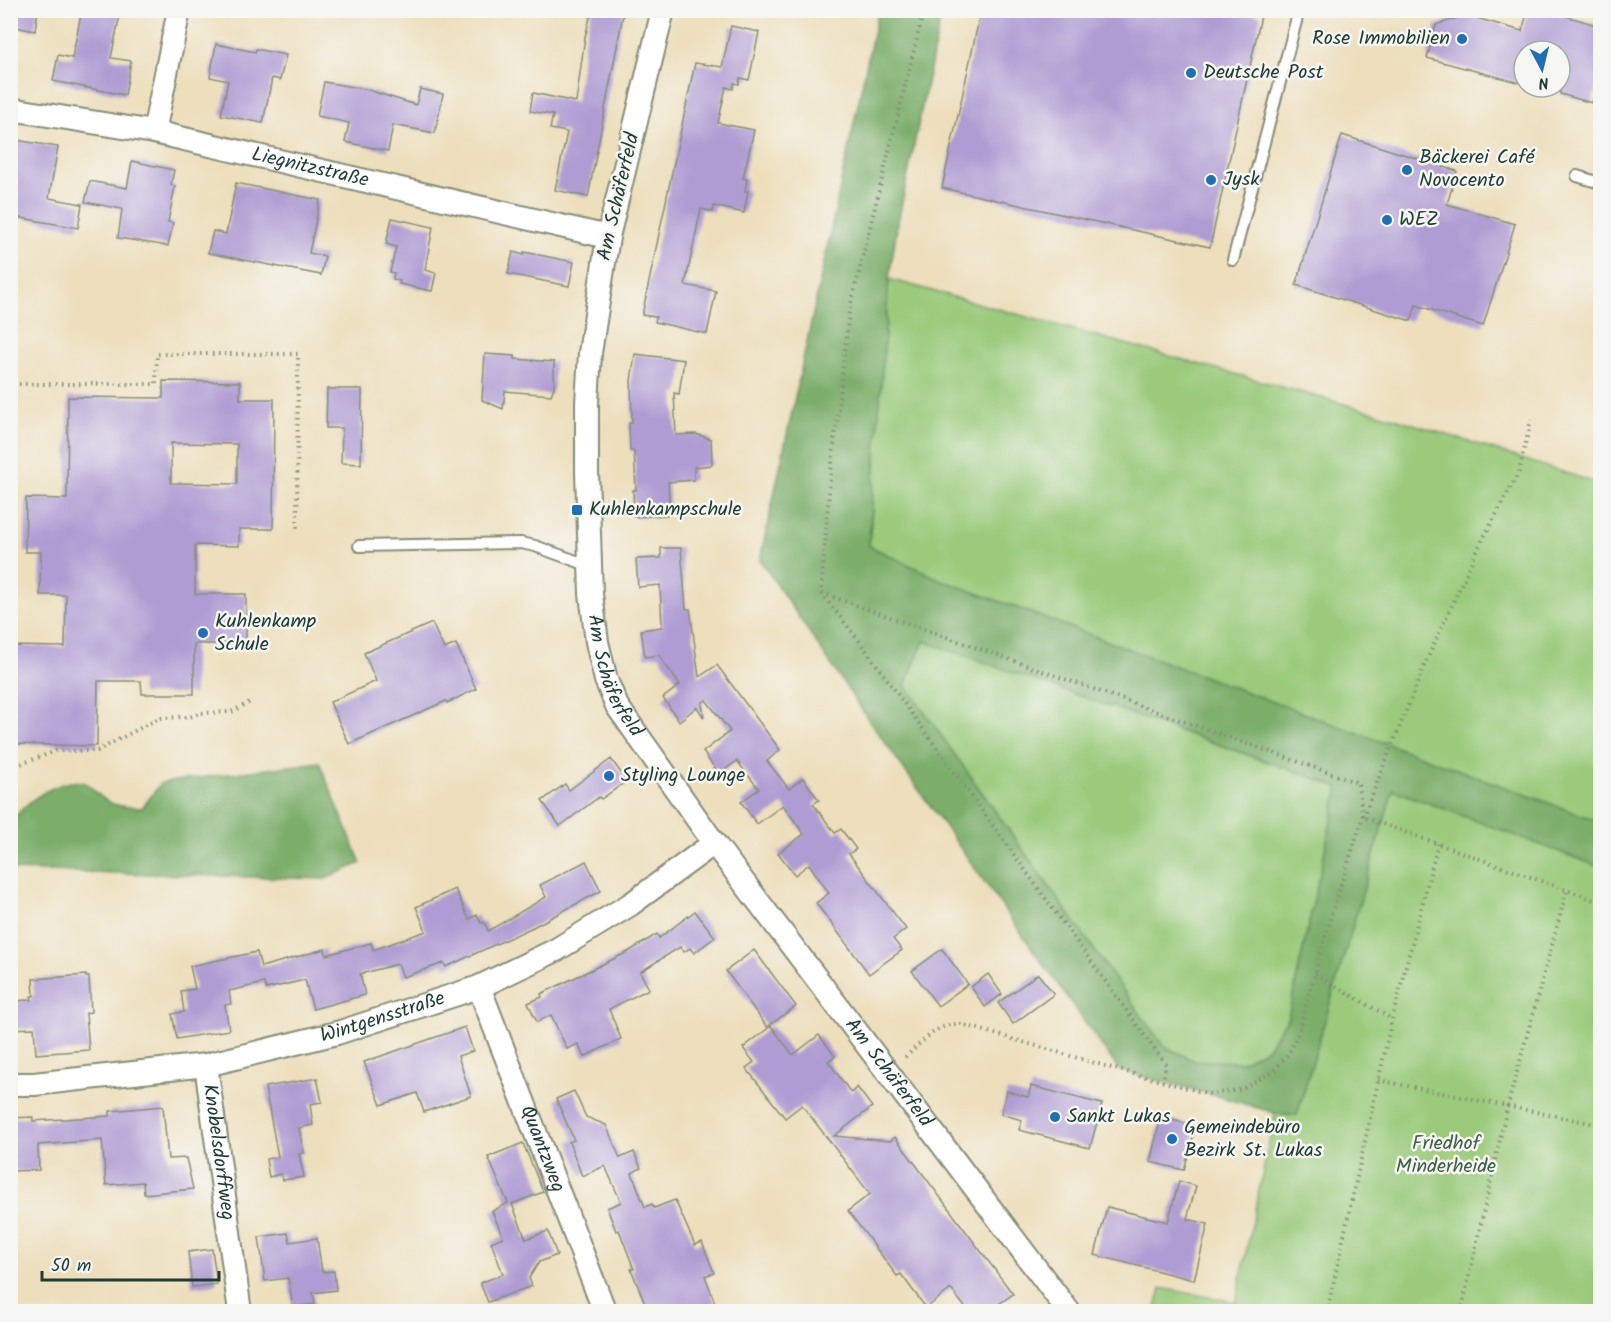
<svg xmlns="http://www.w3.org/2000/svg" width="1611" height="1322" font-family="Kalam,sans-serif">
<rect width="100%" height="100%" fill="#f6f6f2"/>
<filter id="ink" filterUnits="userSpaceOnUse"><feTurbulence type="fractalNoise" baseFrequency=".0167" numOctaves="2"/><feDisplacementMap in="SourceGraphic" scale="12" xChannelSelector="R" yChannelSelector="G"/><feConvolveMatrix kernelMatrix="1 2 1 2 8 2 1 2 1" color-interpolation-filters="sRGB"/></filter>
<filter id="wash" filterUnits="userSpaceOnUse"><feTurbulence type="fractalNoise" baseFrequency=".008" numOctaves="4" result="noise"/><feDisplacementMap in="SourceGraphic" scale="24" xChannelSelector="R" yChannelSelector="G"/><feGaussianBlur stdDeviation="1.35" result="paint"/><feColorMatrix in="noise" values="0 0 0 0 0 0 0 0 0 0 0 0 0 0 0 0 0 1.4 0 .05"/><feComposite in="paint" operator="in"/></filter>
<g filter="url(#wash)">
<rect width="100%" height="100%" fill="#eddfbc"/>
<!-- green -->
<g fill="#9aca7a" stroke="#5c8457" stroke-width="1.5">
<path d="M889,279L1395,418L1600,484V822L941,580L869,546Z"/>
<path d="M924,641L1339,787L1288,1018L1266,1049L1243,1062L1195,1061L1163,1046L905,685Z"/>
<path d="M1393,789L1600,867V1311L1155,1312L1161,1288L1236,1302L1275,1113L1297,1115Z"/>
</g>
<!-- forest -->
<g fill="#7bae6a" stroke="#4d764f" stroke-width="1.5" fill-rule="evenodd">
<path d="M878,11H942L897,227L889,279L869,546L941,580L1600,822V867L1393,790L1297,1115L1275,1113L1210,1094L1119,1070L866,716L760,560ZM924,641L1339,787L1288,1018L1267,1049L1242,1062L1195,1061L1163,1046L905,685Z"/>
<path d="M319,762L361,863L325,879L11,870C10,857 8,841 10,828C14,807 64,774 85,783C90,785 95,792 99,795C112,807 125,807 142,808L161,783Z"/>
</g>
<g id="blocks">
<!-- building -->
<g fill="#af9cd3" fill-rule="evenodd">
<path d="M10,10H38L35,31L10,26Z"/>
<path d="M82,10H121L111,58L131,61L125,95L53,81L58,55L72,58Z"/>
<path d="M592,10H624L588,197L555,190L567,132L550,129L553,115L530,111L533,93L576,102L585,37Z"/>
<path d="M981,10H1238L1261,16L1210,247L942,188Z"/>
<path d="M1528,10H1545L1600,26V74L1592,103L1560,94V51H1524V84L1427,58L1436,25L1466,15L1522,31Z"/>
<path d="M731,26L759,32L749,80L740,78L739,84L734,83L733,89L726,87L718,123L754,130L743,178L747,179L745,191H748L744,213L714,206L713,212L701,209L685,285L716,291L707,334L655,322L656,317L642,315L695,63L722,67Z"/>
<path d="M216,44L255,52L256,49L286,55L280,80L272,78L263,123L221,115L228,81L210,77Z"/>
<path d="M324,82L365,89L416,105L420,89L443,94L435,133L393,125L388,151L345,142L349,123L317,116Z"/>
<path d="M1342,135L1457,171L1447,204L1515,224L1483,326L1416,305L1411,321L1296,285Z"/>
<path d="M16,140L58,147L49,198L82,204L78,228L10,216V170Z"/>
<path d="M132,161L174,170L171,185L175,186L168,222L173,223L168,246L118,238L122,209L85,202L90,181L127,188Z"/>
<path d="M236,183L320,200L309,253L325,256L321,275L208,253L213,231L226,234Z"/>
<path d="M392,218L433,227L425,270L436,273L432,291L399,284L400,281L393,279L394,273L390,272L396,247L386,244Z"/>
<path d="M513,252L524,255V252L574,262L569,286L508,274Z"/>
<path d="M485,354L515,356V359L554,362V387L551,395L505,391L503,409L482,400Z"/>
<path d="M635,354L684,360L679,394L674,393L676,435L696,434L711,439L712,465L694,467V480L668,482L670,515L634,517L633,490H636L634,451H630L629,423H632L631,381Z"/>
<path d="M163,381L240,382V399H274L273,529H239V546L195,545V594H246V644H194V694H142L141,681H98L97,746L10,744V646L65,647L66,595H40L41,552H25L26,498L67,499L68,397L163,398ZM171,443L237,444V484L171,483Z"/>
<path d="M327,389H362L361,464L341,463L342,428H326Z"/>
<path d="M661,548H681L686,609H690L699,677L717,665L780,750L767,761L789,789L803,778L819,800L813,804L835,833L841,829L856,849L849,854L906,929L893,939L902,950L869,974L816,903L829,893L809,864L795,875L778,853L804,834L783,805L757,824L741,802L759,789L737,761L719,774L703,752L730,731L706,700L702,703L704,718L697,707L679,721L663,698L680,685L659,655L645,657L641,630L662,627L660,585L638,587L636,559L661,558Z"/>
<path d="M432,623L444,649L456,644L476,689L447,703L446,701L349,744L330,702L376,681L364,653Z"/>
<path d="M611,759L627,781L601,799L599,797L560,826L542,801L565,784L569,790Z"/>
<path d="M586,861L601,891L533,927L446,967L444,963L403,977L398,964L360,974L365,995L313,1009L305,980L266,989L264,983L229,991L231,1004L225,1005L229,1030L177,1039L172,1014L184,1012L181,991L195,989L190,966L257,952L261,967L325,949L326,955L371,943L373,950L426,931L416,907L455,889L469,919L477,915L481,923L484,922L488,931L546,897L540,885Z"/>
<path d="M695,911L715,937L694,953L690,948L684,952L680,947L640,972L649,989L609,1009L621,1039L584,1057L578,1044L567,1049L551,1015L537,1022L528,1003L542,997L541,994L628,952L657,934L659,938Z"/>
<path d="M942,949L968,984L938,1006L912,971Z"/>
<path d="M754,950L796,1006L767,1027L726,971Z"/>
<path d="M988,974L1002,994L985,1007L971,987Z"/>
<path d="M1038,974L1054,994L1013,1024L998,1003Z"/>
<path d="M86,975V977H89L91,1012L86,1013L89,1050L36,1054L34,1028L10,1029V1001L32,1000L31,996H34L33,979Z"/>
<path d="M771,1026L793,1055L819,1035L835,1056L828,1061L851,1093L857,1087L872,1107L834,1136L890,1141L895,1137L1013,1294L989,1311H968L951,1289L926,1308L901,1274L897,1276L848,1211L870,1194L802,1105L785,1118L746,1068L754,1062L743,1048Z"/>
<path d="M465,1027L473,1051L458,1056L471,1096L424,1112L417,1093L381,1105L364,1062Z"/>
<path d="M317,1078L322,1102L310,1104L313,1125L299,1128L304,1153L299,1154L304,1177L283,1180L281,1174L269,1177L266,1159L278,1157L265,1087Z"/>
<path d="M1031,1086L1102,1104L1090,1148L1019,1130L1022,1120L1001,1114L1007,1091L1028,1097Z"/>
<path d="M574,1091L586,1117L606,1125L620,1158L634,1152L641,1168L632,1173L645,1207L652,1204L654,1208L675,1200L695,1245L702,1242L714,1273L705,1276L718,1311H648L631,1269H634L619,1230L616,1231L607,1208L621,1202L605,1166L582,1176L569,1142L574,1140L556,1099Z"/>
<path d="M163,1106L168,1159L186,1158L193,1189L144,1194L143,1182L106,1185L102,1140L38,1145L39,1170L10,1171V1118L33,1117V1121L110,1116V1111Z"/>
<path d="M1161,1117L1196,1126L1184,1170L1150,1162Z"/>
<path d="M523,1143L543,1192L512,1204L526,1239L548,1231L557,1255L539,1262L529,1278L532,1286L488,1302L480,1283L503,1274L491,1242L503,1237L492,1211L508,1203L488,1157Z"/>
<path d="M1179,1181L1196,1186L1187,1219L1208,1224L1194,1280L1095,1255L1107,1207L1168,1222Z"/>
<path d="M288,1233L290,1242L317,1238L322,1272L334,1271L336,1290L313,1293L315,1304L293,1307L288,1278L265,1281L259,1237Z"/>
<path d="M212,1249L217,1284L192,1287L188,1252Z"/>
</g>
</g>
</g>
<g filter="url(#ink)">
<use href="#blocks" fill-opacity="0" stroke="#868e78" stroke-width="1.5"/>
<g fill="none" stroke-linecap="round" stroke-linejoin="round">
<!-- lane casing -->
<g stroke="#868e78" stroke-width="14">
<g id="lane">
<path d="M1577,176L1600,183"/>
<path d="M1233,260L1299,10"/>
<path d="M359,546L521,543L535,546L590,566"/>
</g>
</g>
<!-- street casing -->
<g stroke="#868e78" stroke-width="26">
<g id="street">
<path id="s1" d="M663,10L608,237L590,353L587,403V472L591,594L597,642L606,680L617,706L714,843L1069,1312"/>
<path id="s2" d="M10,109L154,132L608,237"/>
<path d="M154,132L179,10"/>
<path id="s3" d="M479,987L605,1312"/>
<path id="s4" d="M206,1065L240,1312"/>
<path id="s5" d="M10,1084H34L206,1065L337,1033L479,987L556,950L631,904L714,843"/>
</g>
</g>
<!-- path -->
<g stroke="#868e78" stroke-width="4" stroke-dasharray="1.5 4.5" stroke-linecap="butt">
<path d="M924,10L849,312L830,480L821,593L860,642L1166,1065L1163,1081"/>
<path d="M822,593L1358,783L1363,817L1600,902"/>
<path d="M10,640H12L13,384H156L157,354H298L297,530"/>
<path d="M10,768L56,751H97L159,718L190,717L199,713L231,712L252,701"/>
<path d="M1315,974L1392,1019"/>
<path d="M905,1057C923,1042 936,1023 961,1024L1119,1070L1210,1094L1240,1090L1274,1071L1289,1053L1299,1031L1331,916L1363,817L1425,664L1477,550L1519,472L1531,420"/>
<path d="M1378,1080L1600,1125"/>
<path d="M1168,1312L1169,1308L1185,1312"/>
<path d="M1327,1312L1392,1019L1438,844"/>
<path d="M1461,1312L1507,1108L1567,890"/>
<path d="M1599,1312L1600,1307"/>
</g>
<!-- lane -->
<use href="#lane" stroke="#fff" stroke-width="10"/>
<!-- street -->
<use href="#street" stroke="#fff" stroke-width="22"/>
</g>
</g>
<!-- markers -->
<g fill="#1f6fb2" stroke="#f6f6f2" stroke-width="2">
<circle cx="1462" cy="39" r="6"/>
<circle cx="1191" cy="73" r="6"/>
<circle cx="1407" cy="170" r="6"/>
<circle cx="1211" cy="180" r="6"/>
<circle cx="1387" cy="220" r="6"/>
<rect x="571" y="504" width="12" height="12" rx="3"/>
<circle cx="203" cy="633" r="6"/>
<circle cx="609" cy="776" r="6"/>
<circle cx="1055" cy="1117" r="6"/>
<circle cx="1172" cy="1139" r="6"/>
</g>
<g text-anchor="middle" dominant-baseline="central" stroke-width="5" stroke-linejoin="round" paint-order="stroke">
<!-- poi labels -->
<g font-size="20" fill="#1f3d34" stroke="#f6f6f2" text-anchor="start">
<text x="1450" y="39" text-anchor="end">Rose Immobilien</text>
<text x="1203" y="73">Deutsche Post</text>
<text x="1419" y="158">Bäckerei Café<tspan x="1419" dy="23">Novocento</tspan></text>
<text x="1223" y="180">Jysk</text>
<text x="1399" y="220">WEZ</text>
<text x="589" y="510">Kuhlenkampschule</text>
<text x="215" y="622">Kuhlenkamp<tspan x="215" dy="23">Schule</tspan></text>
<text x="621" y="776">Styling Lounge</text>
<text x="1067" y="1117">Sankt Lukas</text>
<text x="1184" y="1128">Gemeindebüro<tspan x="1184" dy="23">Bezirk St. Lukas</tspan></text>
</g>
<!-- street labels -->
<g font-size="20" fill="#1f3d34" stroke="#f6f6f2">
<text stroke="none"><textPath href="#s2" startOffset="306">Liegnitzstraße</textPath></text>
<text transform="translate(619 197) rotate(-77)">Am Schäferfeld</text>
<text stroke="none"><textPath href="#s1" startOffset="678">Am Schäferfeld</textPath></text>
<text stroke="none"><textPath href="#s5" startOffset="380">Wintgensstraße</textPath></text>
<text stroke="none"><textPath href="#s1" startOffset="1164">Am Schäferfeld</textPath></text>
<text stroke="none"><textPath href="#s3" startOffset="174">Quantzweg</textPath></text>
<text stroke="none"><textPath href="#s4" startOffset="88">Knobelsdorffweg</textPath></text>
</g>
<!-- park labels -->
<g font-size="20" fill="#3e6046" stroke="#f6f6f2">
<text x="1446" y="1144">Friedhof<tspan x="1446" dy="23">Minderheide</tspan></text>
</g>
</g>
<!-- margin -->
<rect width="1611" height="1322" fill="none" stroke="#f6f6f2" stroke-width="36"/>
<!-- north arrow -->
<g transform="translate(1542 69) rotate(173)"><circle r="28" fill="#f6f6f2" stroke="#a0aca6" stroke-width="1.5"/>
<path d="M0-4.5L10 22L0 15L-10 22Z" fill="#1f6fb2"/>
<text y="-9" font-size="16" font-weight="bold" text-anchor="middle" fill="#1f3d34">N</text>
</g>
<!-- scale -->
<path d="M42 1271v9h177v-9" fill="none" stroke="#1f3d34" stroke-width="3"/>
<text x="51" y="1271" font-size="18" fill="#1f3d34" stroke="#f6f6f2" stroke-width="4.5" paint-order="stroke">50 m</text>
</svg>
